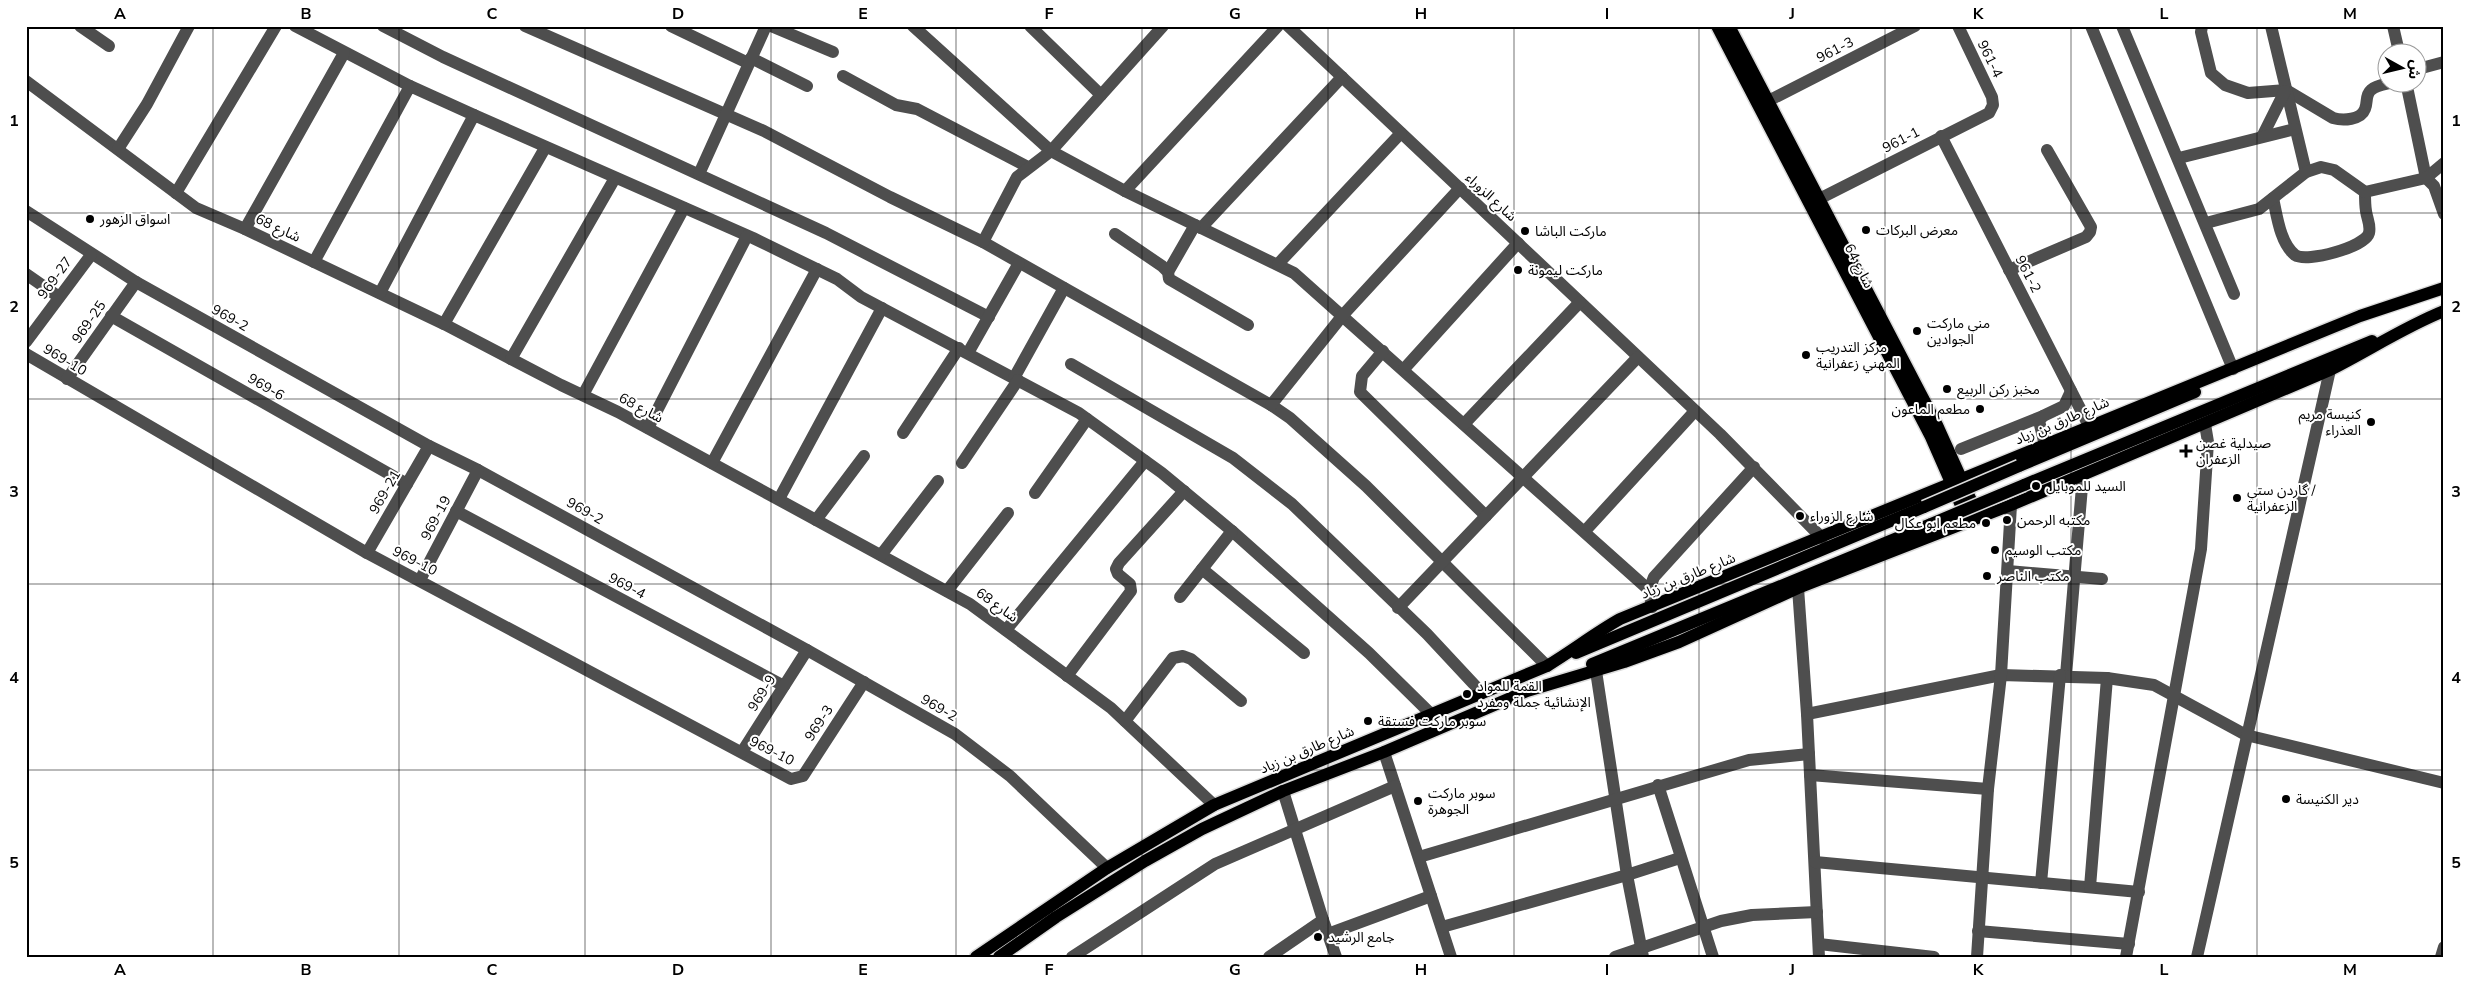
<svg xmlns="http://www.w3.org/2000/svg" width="2470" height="983" font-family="'Nunito Sans','Noto Sans Arabic',sans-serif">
<rect width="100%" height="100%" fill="#fff"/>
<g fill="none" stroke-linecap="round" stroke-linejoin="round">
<!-- major casing -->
<g stroke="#dbdbdb" stroke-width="15">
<g id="major">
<path d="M1717,26L1931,437L1967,519"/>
<path d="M1729,26L1937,425L1978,516"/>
<path d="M2019,466L2195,392"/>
<path d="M2024,485L2372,341"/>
<path d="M1576,653L1924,507"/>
<path d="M1592,664L1931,524"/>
<path d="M976,957L1107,868L1214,805L1547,666C1572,651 1595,633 1620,619L2360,316L2444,288"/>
<path d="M999,957L1056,917L1145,861L1202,829L1283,791L1384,752L1527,691L1624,662L1679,642L1798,588L2011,505L2330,370C2368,351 2404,327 2444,311"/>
</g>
</g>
<!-- minor -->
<g stroke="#4e4e4e" stroke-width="12">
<path d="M80,26L109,46"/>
<path d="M295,26L410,86"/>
<path d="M383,26L443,57L826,233L989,317"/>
<path d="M525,26L764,131L890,197L983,242L1271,405L1290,418L1366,486L1547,666"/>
<path d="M671,26L748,63"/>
<path d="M771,26L833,52"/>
<path d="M913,26L1051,151L1125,191L1294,273L1649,590"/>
<path d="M1030,26L1101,95"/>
<path d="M1288,26L1720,434L1822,538"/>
<path d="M2091,26L2233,369"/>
<path d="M2122,26L2234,294"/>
<path d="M2202,26L2201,32L2211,73L2225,85L2248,93L2286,90L2333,118C2343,121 2361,120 2365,109C2368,102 2365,95 2371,90C2376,85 2387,84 2394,82"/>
<path d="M2271,26L2306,172"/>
<path d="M2393,26L2399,52"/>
<path d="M751,58L807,86"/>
<path d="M2418,69L2444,62"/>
<path d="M843,76L896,105L917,109L1028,167"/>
<path d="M26,81L196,208L245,229L444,324L561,385L618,412L970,604L1111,708L1214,805"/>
<path d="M2406,82L2426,178L2434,186L2444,214"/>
<path d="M1768,101L1915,26"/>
<path d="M2263,135L2285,91"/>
<path d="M1941,136L2089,426"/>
<path d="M118,149L147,104L189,26"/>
<path d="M2179,158L2295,129"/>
<path d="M699,174L766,26"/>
<path d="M1125,191L1278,26"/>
<path d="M176,193L276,26"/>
<path d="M2273,198C2277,216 2280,243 2295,255C2307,263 2365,247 2369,233C2371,225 2367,219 2366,211C2365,205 2365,198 2365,192"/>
<path d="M1819,199L1989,113L1993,105L1992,97L1958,26"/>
<path d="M26,211L136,282L429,446L478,470L807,650L955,734L1010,776L1107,868"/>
<path d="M2206,223L2259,209L2306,172L2321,167L2334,170L2365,192L2426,178L2444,163"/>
<path d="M1201,228L1342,77"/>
<path d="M245,229L344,53"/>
<path d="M1115,234L1162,266L1168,272L1169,279L1248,325"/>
<path d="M983,242L1017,177L1051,151L1163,26"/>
<path d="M314,262L410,86L474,115"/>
<path d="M1278,264L1401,133"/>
<path d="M2009,270L2086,237L2090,232L2091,227L2047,150"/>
<path d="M1168,272L1195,225"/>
<path d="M26,274L59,297"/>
<path d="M380,293L474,115L753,238L837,279L861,297L1079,413L1162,473L1232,531L1369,653L1431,714"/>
<path d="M111,316L407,484"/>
<path d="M444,324L545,148"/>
<path d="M26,342L91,255"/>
<path d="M1383,351L1362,376L1360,392L1486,516"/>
<path d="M968,353L1019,263"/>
<path d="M26,354L367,553L791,779L803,776L864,682"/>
<path d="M511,359L615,178"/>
<path d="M1071,364L1233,458L1292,504L1427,634L1482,693"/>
<path d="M1404,369L1518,243"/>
<path d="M1014,378L1064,288"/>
<path d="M67,379L136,282"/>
<path d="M583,395L684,208"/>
<path d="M1271,405L1343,315L1460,188"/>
<path d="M2043,416L2039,421L2045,445"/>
<path d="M1464,424L1580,302"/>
<path d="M648,428L747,236"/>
<path d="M903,433L959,348"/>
<path d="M1961,449L2043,416L2064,406L2071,391"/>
<path d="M712,463L817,269"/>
<path d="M962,463L1018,380"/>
<path d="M1035,493L1087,419"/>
<path d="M779,499L882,308"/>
<path d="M456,511L784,686"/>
<path d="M816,520L864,456"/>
<path d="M1585,531L1695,411"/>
<path d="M367,553L429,446"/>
<path d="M881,555L938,481"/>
<path d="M1202,569L1304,653"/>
<path d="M2008,571L2102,579"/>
<path d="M420,580L478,470"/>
<path d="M1798,588L1807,714L1819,957"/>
<path d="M947,591L1008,513"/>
<path d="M1180,597L1232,531"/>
<path d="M1652,607L1649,590L1654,577L1754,467"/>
<path d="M1398,608L1638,357"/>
<path d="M1006,630L1145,461"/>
<path d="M1596,671L1627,875L1643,957"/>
<path d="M2066,675L2083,475"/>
<path d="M1067,676L1131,591L1130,584L1118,574L1116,569L1119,563L1184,491"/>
<path d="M1807,714L2001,675L2107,678L2154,685L2246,735L2444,783"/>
<path d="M1125,721L1173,658L1183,656L1191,659L1241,701"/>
<path d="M742,752L807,650"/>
<path d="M1384,752L1451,957"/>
<path d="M1810,775L1988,789"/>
<path d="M1658,785L1713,957"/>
<path d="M1283,791L1323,920L1336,957"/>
<path d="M1419,857L1749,760L1809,754"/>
<path d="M1815,862L2139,892"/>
<path d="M2041,883L2060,675"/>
<path d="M2090,887L2107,678"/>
<path d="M1442,927L1627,875L1680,858"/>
<path d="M1978,931L2129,944"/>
<path d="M1328,934L1431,896"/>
<path d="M1819,944L1934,957"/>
<path d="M1072,957L1215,864L1395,786"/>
<path d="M1269,957L1323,920"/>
<path d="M1615,957L1721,921L1752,915L1817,912"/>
<path d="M1977,957L1988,789L2001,675L2011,505"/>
<path d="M2126,957L2201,549L2208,442L2205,424"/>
<path d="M2197,957L2330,370"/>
<path d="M2441,957L2444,947"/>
</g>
<!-- major -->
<use href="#major" stroke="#000" stroke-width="12"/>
<!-- major-bridge casing -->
<g stroke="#dbdbdb" stroke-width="15" stroke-linecap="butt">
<g id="major-bridge">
<path d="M1924,507L2019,466"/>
<path d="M1931,524L2024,485"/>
</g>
</g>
<!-- major-bridge -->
<use href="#major-bridge" stroke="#000" stroke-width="12"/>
</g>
<!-- grid -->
<path fill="none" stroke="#000" stroke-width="1" stroke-opacity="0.55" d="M213,26V957M399,26V957M585,26V957M771,26V957M956,26V957M1142,26V957M1328,26V957M1514,26V957M1699,26V957M1885,26V957M2071,26V957M2257,26V957M26,213H2444M26,399H2444M26,584H2444M26,770H2444"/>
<!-- markers -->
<g fill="#000" stroke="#fff" stroke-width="2">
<circle cx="90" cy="219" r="5"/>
<circle cx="1866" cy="230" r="5"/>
<circle cx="1525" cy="231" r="5"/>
<circle cx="1518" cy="270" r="5"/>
<circle cx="1917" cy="331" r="5"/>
<circle cx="1806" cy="355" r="5"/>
<circle cx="1947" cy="389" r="5"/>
<circle cx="1980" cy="409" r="5"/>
<circle cx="2371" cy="422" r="5"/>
<path d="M2183.5 443.5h5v5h5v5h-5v5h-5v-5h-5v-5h5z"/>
<circle cx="2036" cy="486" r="5"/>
<circle cx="2237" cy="498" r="5"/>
<circle cx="1800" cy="516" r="5"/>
<circle cx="2007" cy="520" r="5"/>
<circle cx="1986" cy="523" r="5"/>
<circle cx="1995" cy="550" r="5"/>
<circle cx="1987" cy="576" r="5"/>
<circle cx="1467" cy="694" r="5"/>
<circle cx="1368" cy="721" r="5"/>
<circle cx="2286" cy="799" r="5"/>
<circle cx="1418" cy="801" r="5"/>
<circle cx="1318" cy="937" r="5"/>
</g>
<g text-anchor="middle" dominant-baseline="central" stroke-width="4" stroke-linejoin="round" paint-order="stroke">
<!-- street labels -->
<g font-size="14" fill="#000" stroke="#fff">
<text transform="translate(1835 50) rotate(-27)">961-3</text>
<text transform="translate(1990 59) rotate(64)">961-4</text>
<text transform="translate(1901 140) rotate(-27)">961-1</text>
<text transform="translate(1491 197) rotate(43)">شارع الزوراء</text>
<text transform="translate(278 228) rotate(25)">شارع 68</text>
<text transform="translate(1859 266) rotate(63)">شارع 64</text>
<text transform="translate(2028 274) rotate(63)">961-2</text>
<text transform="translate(55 278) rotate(-54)">969-27</text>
<text transform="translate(230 318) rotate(29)">969-2</text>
<text transform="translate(89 322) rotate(-55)">969-25</text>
<text transform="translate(65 360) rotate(31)">969-10</text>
<text transform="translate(266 387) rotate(30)">969-6</text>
<text transform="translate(641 408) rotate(28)">شارع 68</text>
<text transform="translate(2062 421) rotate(-23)">شارع طارق بن زياد</text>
<text transform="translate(385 492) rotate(-60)">969-21</text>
<text transform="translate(585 511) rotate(29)">969-2</text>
<text transform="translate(436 518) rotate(-62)">969-19</text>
<text transform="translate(415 561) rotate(27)">969-10</text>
<text transform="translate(1688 576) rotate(-22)">شارع طارق بن زياد</text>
<text transform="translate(627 586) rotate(28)">969-4</text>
<text transform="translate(997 605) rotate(36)">شارع 68</text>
<text transform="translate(762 693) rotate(-58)">969-9</text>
<text transform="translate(939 708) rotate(30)">969-2</text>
<text transform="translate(819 723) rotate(-57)">969-3</text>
<text transform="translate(1307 750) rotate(-23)">شارع طارق بن زياد</text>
<text transform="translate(772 751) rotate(27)">969-10</text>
</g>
<!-- poi labels -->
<g font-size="14" fill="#000" stroke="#fff" text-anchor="start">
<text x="100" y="219">اسواق الزهور</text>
<text x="1876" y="230">معرض البركات</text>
<text x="1535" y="231">ماركت الباشا</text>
<text x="1528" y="270">ماركت ليمونة</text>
<text x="1927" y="323">مني ماركت<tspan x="1927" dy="16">الجوادين</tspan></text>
<text x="1816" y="347">مركز التدريب<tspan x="1816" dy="16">المهني زعفرانية</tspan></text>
<text x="1957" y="389">مخبز ركن الربيع</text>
<text x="1970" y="409" text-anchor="end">مطعم الماعون</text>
<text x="2361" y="414" text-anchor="end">كنيسة مريم<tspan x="2361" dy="16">العذراء</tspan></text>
<text x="2196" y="443">صيدلية غصن<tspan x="2196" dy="16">الزعفران</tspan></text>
<text x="2046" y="486">السيد للموبايل</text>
<text x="2247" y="490">گاردن ستي /<tspan x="2247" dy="16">الزعفرانية</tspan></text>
<text x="1810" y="516">شارع الزوراء</text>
<text x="2017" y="520">مكتبه الرحمن</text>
<text x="1976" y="523" text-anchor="end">مطعم ابو عكال</text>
<text x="2005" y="550">مكتب الوسيم</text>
<text x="1997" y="576">مكتب الناصر</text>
<text x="1477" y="686">القمة للمواد<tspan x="1477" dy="16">الإنشائية جملة ومفرد</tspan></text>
<text x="1378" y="721">سوبر ماركت فستقة</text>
<text x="1428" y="793">سوبر ماركت<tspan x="1428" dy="16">الجوهرة</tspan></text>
<text x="2296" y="799">دير الكنيسة</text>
<text x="1328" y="937">جامع الرشيد</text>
</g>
</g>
<!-- border -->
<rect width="2470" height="983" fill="none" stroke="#ffffff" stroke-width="55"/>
<!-- north arrow -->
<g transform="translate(2402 68) rotate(98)"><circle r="24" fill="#ffffff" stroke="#999999"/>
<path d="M0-4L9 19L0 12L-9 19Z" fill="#000000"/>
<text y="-8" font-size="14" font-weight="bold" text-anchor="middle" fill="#000000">ش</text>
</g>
<rect x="28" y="28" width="2414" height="928" fill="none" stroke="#000" stroke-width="2"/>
<g font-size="16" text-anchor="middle" font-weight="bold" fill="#000">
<text x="120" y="19">A</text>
<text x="306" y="19">B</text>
<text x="492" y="19">C</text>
<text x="678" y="19">D</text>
<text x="863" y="19">E</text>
<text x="1049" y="19">F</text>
<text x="1235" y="19">G</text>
<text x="1421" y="19">H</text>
<text x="1607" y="19">I</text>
<text x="1792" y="19">J</text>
<text x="1978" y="19">K</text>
<text x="2164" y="19">L</text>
<text x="2350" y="19">M</text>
<text x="14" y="126">1</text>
<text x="2456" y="126">1</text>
<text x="14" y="312">2</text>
<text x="2456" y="312">2</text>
<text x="14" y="497">3</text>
<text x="2456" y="497">3</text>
<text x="14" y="683">4</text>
<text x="2456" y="683">4</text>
<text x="14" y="868">5</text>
<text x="2456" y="868">5</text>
<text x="120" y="975">A</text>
<text x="306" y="975">B</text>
<text x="492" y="975">C</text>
<text x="678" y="975">D</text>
<text x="863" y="975">E</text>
<text x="1049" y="975">F</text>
<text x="1235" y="975">G</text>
<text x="1421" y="975">H</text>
<text x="1607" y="975">I</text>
<text x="1792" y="975">J</text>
<text x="1978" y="975">K</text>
<text x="2164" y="975">L</text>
<text x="2350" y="975">M</text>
</g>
</svg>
